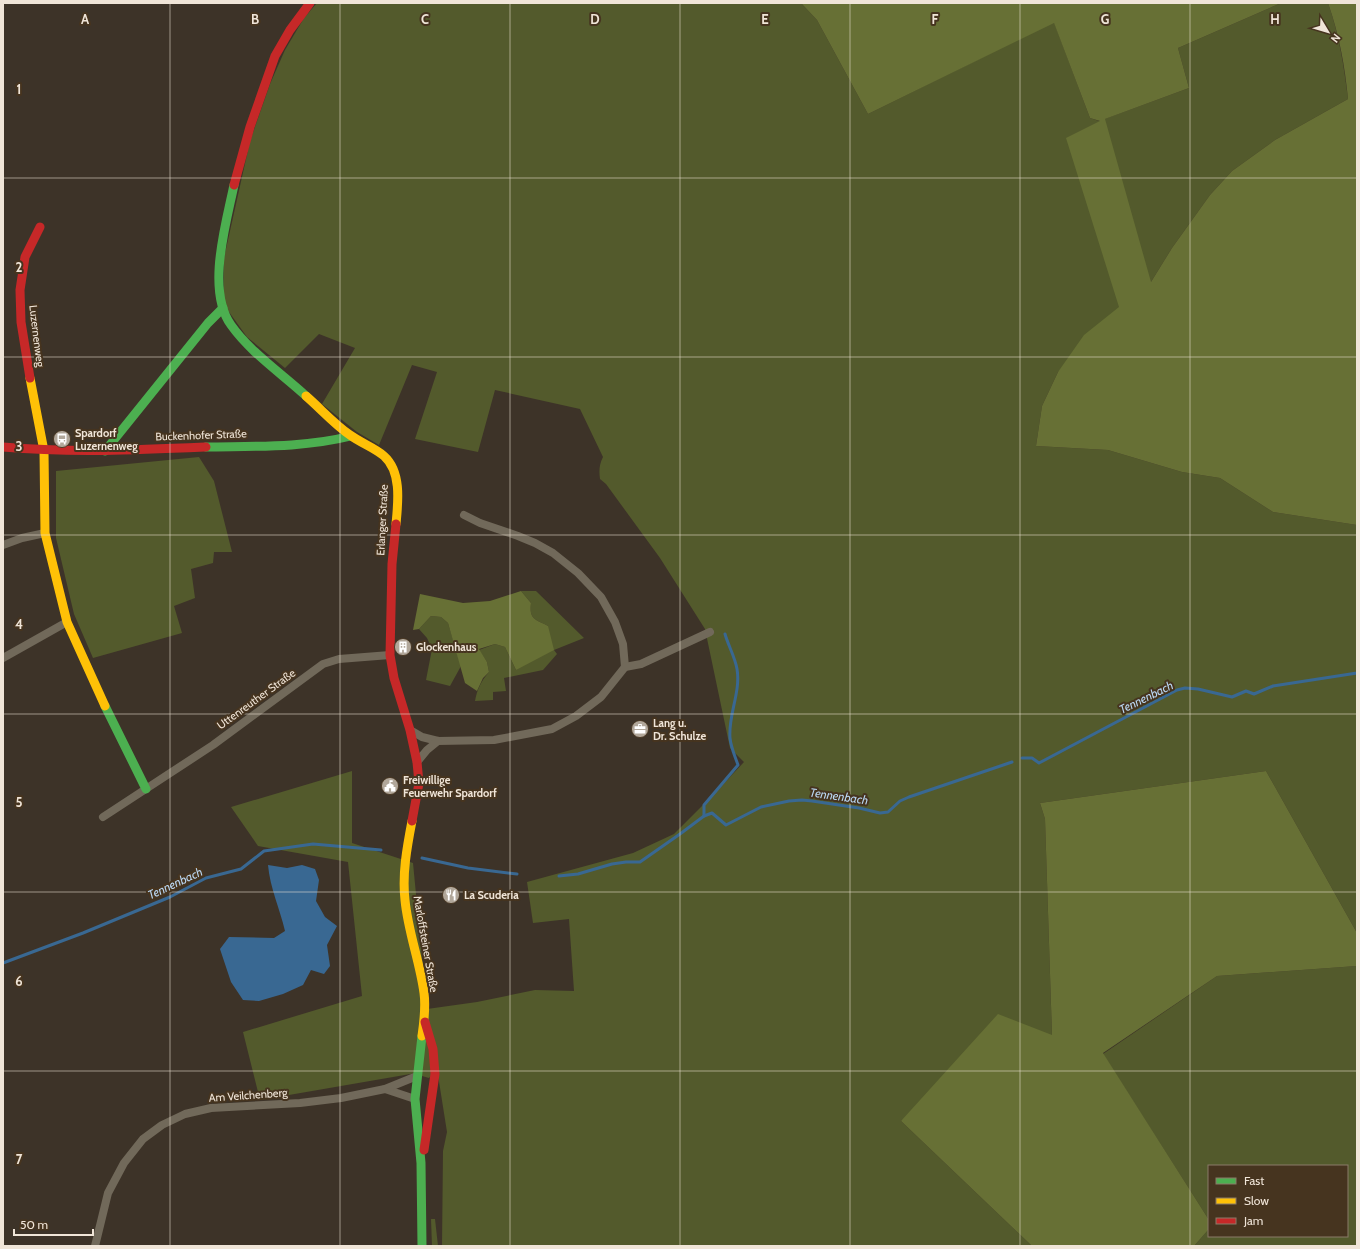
<svg xmlns="http://www.w3.org/2000/svg" width="1360" height="1249" font-family="Cabin,sans-serif">
<rect width="100%" height="100%" fill="#3d3328"/>
<!-- green -->
<g fill="#535a2c">
<path d="M317,3H801L817,20L868,114L1054,22L1090,118L1099,121L1189,88L1178,48L1281,3H1328C1339,34 1344,66 1348,99L1275,140L1232,171L1210,195L1172,248L1151,282L1058,372L1042,406L1036,446L1108,450L1182,472L1220,478L1273,512L1357,525V933L1266,771L1040,803L1045,819L1052,1036L901,1121L1032,1246H442L443,1151L447,1132L437,1069L429,1078L422,1076V1072L260,1100L243,1032L362,996L348,862L258,846L231,807L352,771V843L413,863L427,1009L477,1002L535,990L574,991L569,919L533,923L527,882L633,853L674,834L715,793L744,762L730,748L705,629L660,558L606,484L600,479C599,471 599,465 603,457L580,409L495,390L478,452L415,439L437,372L412,365L379,445L357,432L322,404L355,348L319,334L285,368L247,337L224,305V258L250,141L270,84L285,50L304,18Z"/>
<path d="M199,457L214,481L232,552H214L213,563L191,569L195,598L174,606L182,633L93,658L74,614L56,538V471Z"/>
<path d="M521,591H536L584,638L554,650L557,654L543,670L504,678L506,691L493,692V700L475,701C477,690 481,681 489,672L487,662L479,650L495,644L505,647L516,670L548,626C535,619 529,620 531,603Z"/>
<path d="M431,616L441,617L448,623L461,666L450,686L426,680L432,649L427,638L419,629Z"/>
<path d="M1357,966V1246H1194L1209,1229V1236H1347V1166H1209V1220L1103,1054L1217,976Z"/>
<path d="M431,1219H435L438,1246H432Z"/>
</g>
<!-- forest -->
<g fill="#677035">
<path d="M801,3H1281L1178,48L1189,88L1105,119L1151,282L1172,248L1210,195L1232,171L1275,140L1348,99C1345,66 1339,34 1328,3H1357V525L1273,512L1220,478L1182,472L1108,450L1036,446L1042,406L1058,372L1084,335L1119,307L1066,138L1100,121L1090,118L1054,23L868,114L817,20Z"/>
<path d="M521,591L531,603C529,620 535,619 548,626L554,650L516,670L505,647L495,644L479,649L487,662L489,672L483,678L477,691L465,683L448,623L441,617L431,616L419,629L413,630L420,594L463,603L490,601Z"/>
<path d="M1266,771L1357,933V966L1217,976L1103,1053L1209,1220V1229L1194,1246H1032L901,1121L998,1014L1052,1035L1045,819L1040,803Z"/>
</g>
<!-- water -->
<path fill="#396892" d="M268,865L287,868L302,865L315,869L319,880L316,901L325,917L337,926L327,945L330,966L324,974L311,970L303,985L283,994L259,1001L243,1000L231,982L220,949L229,937L274,938L285,931C280,909 270,888 268,865Z"/>
<g fill="none" stroke-linecap="round" stroke-linejoin="round">
<!-- stream -->
<g stroke="#396892" stroke-width="3">
<path d="M1022,758H1032L1039,763L1177,690L1185,688L1198,689L1232,697L1246,691L1254,694L1273,686L1357,673"/>
<path d="M704,816V805L738,765C735,756 731,748 730,738C728,715 741,692 737,669C735,657 728,645 725,634"/>
<path d="M422,858L468,868L517,874"/>
<path d="M559,876L578,874L612,864L626,862H640L680,834L704,816L712,813L726,825L761,807L789,801L802,800L812,801L859,808L880,813L888,812L900,801L909,797L1012,762"/>
<path d="M3,963L83,933L170,897L206,878L241,869L264,851L313,844L381,850"/>
</g>
<!-- street -->
<g stroke="#71695a" stroke-width="8">
<path d="M464,515L480,523L518,536L535,543L553,553L578,573L601,597L615,622L623,644L625,667"/>
<path d="M3,545L22,538L45,533"/>
<path d="M3,658L67,622"/>
<path d="M410,730L422,737L438,741L494,740L552,729L576,716L601,697L625,667L641,664L710,632"/>
<path d="M417,762L427,750L438,741"/>
<path d="M103,817L213,745L323,664L339,659L390,655"/>
<path d="M385,1089L415,1099"/>
<path d="M95,1246L108,1193L124,1163L143,1139L162,1125L185,1114L211,1108L300,1103L341,1098L385,1089L417,1076"/>
</g>
<!-- fast -->
<g stroke="#4caf50" stroke-width="9">
<path d="M234,185C226,224 206,290 231,325C250,352 282,374 306,396"/>
<path d="M206,447C255,446 303,448 351,436"/>
<path d="M105,451L208,323L223,308"/>
<path d="M105,706L146,789"/>
<path d="M422,1246L421,1163L415,1099L422,1036"/>
</g>
<!-- slow -->
<g stroke="#ffc107" stroke-width="9">
<path d="M30,378L44,451L45,533L67,622L105,706"/>
<path d="M306,396C321,409 334,424 350,435C361,443 375,448 384,456C402,472 398,503 396,524"/>
<path d="M412,821C407,847 402,874 405,900C408,932 420,962 424,993C426,1007 424,1022 422,1036"/>
</g>
<!-- jam -->
<g stroke="#c62828" stroke-width="9">
<path d="M234,185L250,127L275,56L290,30L310,3"/>
<path d="M30,378L21,322L20,290L25,257L40,227"/>
<path d="M3,447C71,453 138,450 206,447"/>
<path d="M396,524L392,564L390,655L394,678L410,730L417,762L419,783L412,821"/>
<path d="M424,1150L435,1074L433,1049L425,1022"/>
</g>
</g>
<!-- grid -->
<path fill="none" stroke="#f0e5d8" stroke-width="1" stroke-opacity="0.55" d="M170,3V1246M340,3V1246M510,3V1246M680,3V1246M850,3V1246M1020,3V1246M1190,3V1246M3,178H1357M3,357H1357M3,535H1357M3,714H1357M3,892H1357M3,1071H1357"/>
<!-- icons -->
<defs>
<g id="bus-disc" transform="scale(0.9)"><circle r="9.5" fill="#b1a79a" stroke="#46341f"/><path d="M-5-6H5V4H4V6H2V4H-2V6H-4V4H-5ZM-3.5-4V0h7V-4ZM-3.5 1.2v1.5H-2V1.2ZM2 1.2v1.5H3.5V1.2Z" fill="#fff"/></g>
<g id="building-disc" transform="scale(0.9)"><circle r="9.5" fill="#b1a79a" stroke="#46341f"/><path d="M-4-6H4V6H1V3H-1V6H-4ZM-2.5-4.3h1.7v1.8h-1.7ZM.8-4.3h1.7v1.8H.8ZM-2.5-1h1.7V.8h-1.7ZM.8-1h1.7V.8H.8Z" fill="#fff"/></g>
<g id="office-disc" transform="scale(0.9)"><circle r="9.5" fill="#b1a79a" stroke="#46341f"/><path d="M-6-3h4V-5.5h4V-3h4V5H-6ZM-1-4.5V-3h2v-1.5ZM-6 0V1H6V0Z" fill="#fff"/></g>
<g id="civic-disc" transform="scale(0.9)"><circle r="9.5" fill="#b1a79a" stroke="#46341f"/><path d="M-.6-6.5H3V-4.5H.6V-3L4-1V1h2V6H-6V1h2V-1L-.6-3ZM-1.2 2.5V6h2.4V2.5Z" fill="#fff"/></g>
<g id="restaurant-disc" transform="scale(0.9)"><circle r="9.5" fill="#b1a79a" stroke="#46341f"/><path d="M-5-6h1v4h1v-4h1v4h1v-4h1v5L-1.5 .5V6h-2V.5L-5-1ZM5-6V6H3V1.5H1.5Q1.5-4 5-6Z" fill="#fff"/></g>
</defs>
<g fill-rule="evenodd">
<use href="#bus-disc" x="62" y="439"/>
<use href="#building-disc" x="403" y="647"/>
<use href="#office-disc" x="640" y="729"/>
<use href="#civic-disc" x="390" y="786"/>
<use href="#restaurant-disc" x="451" y="895"/>
</g>
<g text-anchor="middle" dominant-baseline="central" stroke-width="4" stroke-linejoin="round" paint-order="stroke">
<!-- street labels -->
<g font-size="11" fill="#f0e5d8" stroke="#46341f">
<text transform="translate(37 336) rotate(83)">Luzernenweg</text>
<text transform="translate(201 435) rotate(-2)">Buckenhofer Straße</text>
<text transform="translate(382 520) rotate(-87)">Erlanger Straße</text>
<text transform="translate(256 699) rotate(-36)">Uttenreuther Straße</text>
<text transform="translate(426 944) rotate(80)">Marloffsteiner Straße</text>
<text transform="translate(248 1095) rotate(-4)">Am Veilchenberg</text>
</g>
<!-- poi labels -->
<g font-size="11" font-weight="bold" fill="#f0e5d8" stroke="#46341f" text-anchor="start">
<text x="75" y="433">Spardorf<tspan x="75" dy="13">Luzernenweg</tspan></text>
<text x="416" y="647">Glockenhaus</text>
<text x="653" y="723">Lang u.<tspan x="653" dy="13">Dr. Schulze</tspan></text>
<text x="403" y="780">Freiwillige<tspan x="403" dy="13">Feuerwehr Spardorf</tspan></text>
<text x="464" y="895">La Scuderia</text>
</g>
<!-- water labels -->
<g font-size="12" font-style="italic" fill="#bad7f3" stroke="#46341f">
<text transform="translate(1146 697) rotate(-26)">Tennenbach</text>
<text transform="translate(839 796) rotate(8)">Tennenbach</text>
<text transform="translate(175 883) rotate(-25)">Tennenbach</text>
</g>
</g>
<g font-size="13" text-anchor="middle" font-weight="bold" fill="#f0e5d8" stroke="#46341f" stroke-width="4" stroke-linejoin="round" paint-order="stroke">
<text x="85" y="24">A</text>
<text x="255" y="24">B</text>
<text x="425" y="24">C</text>
<text x="595" y="24">D</text>
<text x="765" y="24">E</text>
<text x="935" y="24">F</text>
<text x="1105" y="24">G</text>
<text x="1275" y="24">H</text>
<text x="19" y="94">1</text>
<text x="19" y="272">2</text>
<text x="19" y="451">3</text>
<text x="19" y="629">4</text>
<text x="19" y="807">5</text>
<text x="19" y="986">6</text>
<text x="19" y="1164">7</text>
</g>
<!-- border -->
<rect width="1360" height="1249" fill="none" stroke="#f0e5d8" stroke-width="8"/>
<!-- legend -->
<rect x="1208" y="1165" width="140" height="72" fill="#46341f" stroke="#8a7b69"/>
<rect x="1216" y="1178" width="20" height="6" fill="#4caf50" stroke="#8a7b69"/>
<text x="1244" y="1185" font-size="12" fill="#f0e5d8">Fast</text>
<rect x="1216" y="1198" width="20" height="6" fill="#ffc107" stroke="#8a7b69"/>
<text x="1244" y="1205" font-size="12" fill="#f0e5d8">Slow</text>
<rect x="1216" y="1218" width="20" height="6" fill="#c62828" stroke="#8a7b69"/>
<text x="1244" y="1225" font-size="12" fill="#f0e5d8">Jam</text>
<!-- north arrow -->
<g transform="translate(1328 32) rotate(128)" stroke="#46341f" stroke-width="3" paint-order="stroke">
<path d="M0-3L7 15L0 10L-7 15Z" fill="#f0e5d8"/>
<text y="-6" font-size="11" font-weight="bold" text-anchor="middle" fill="#f0e5d8">N</text>
</g>
<!-- scale -->
<path d="M14 1229v6h79v-6" fill="none" stroke="#f0e5d8" stroke-width="2"/>
<text x="20" y="1229" font-size="12" fill="#f0e5d8" stroke="#46341f" stroke-width="3" paint-order="stroke">50 m</text>
</svg>
